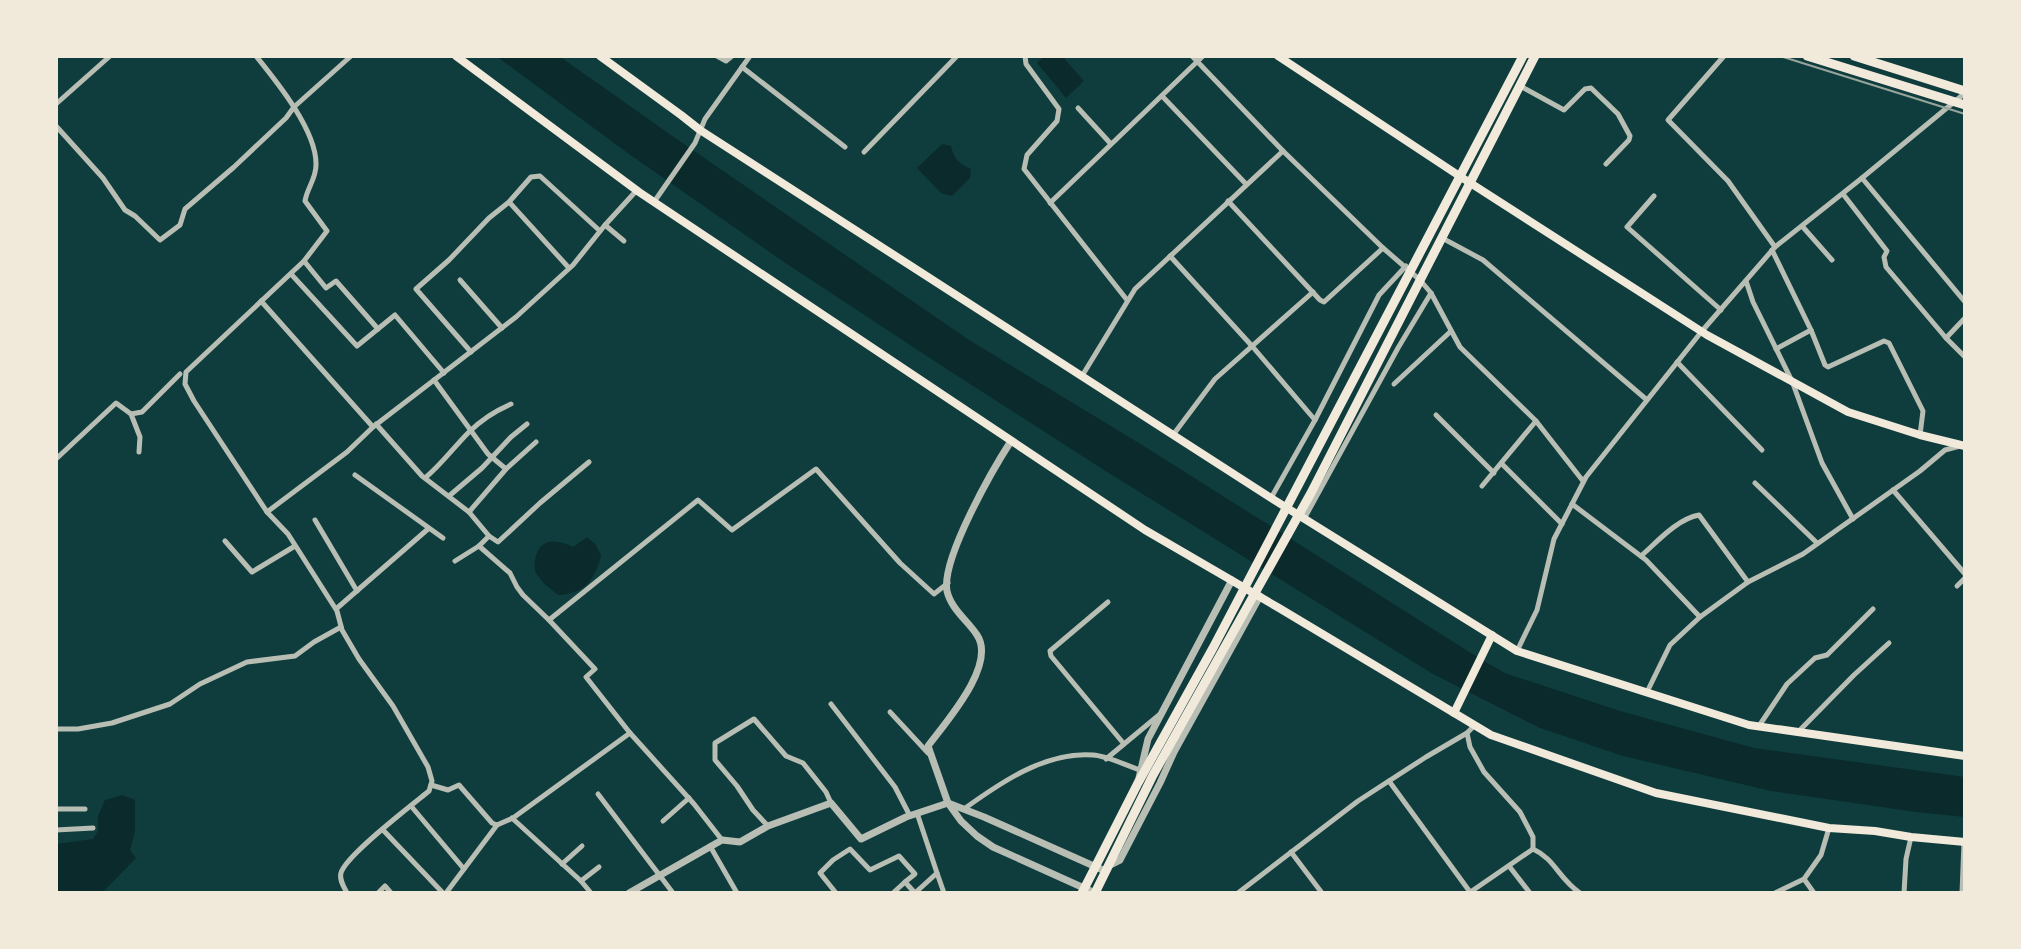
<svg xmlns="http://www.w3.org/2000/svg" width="2021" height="949" font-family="'DejaVu Sans',sans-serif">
<rect width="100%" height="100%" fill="#0f3d3e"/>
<!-- water -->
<g fill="#0a2a2b">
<path d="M496,56H559L668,133L969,340L1147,448L1482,660L1505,673L1620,711L1754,748L1965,777V817L1916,812L1771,791L1623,756L1540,728L1433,674L1104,470L945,368L784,262L629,154Z"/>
<path d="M1045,56H1062L1084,81L1066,98L1037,63Z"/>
<path d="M942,144L951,146C954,159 959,164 971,169L970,178L952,196L941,193L917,168Z"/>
<path d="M587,537L596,545L601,556C595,580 584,594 558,595C551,589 543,584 538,576C534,571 534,565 535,560C539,537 557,539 573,547Z"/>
<path d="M122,795L135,800V832L130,850L136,858L102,893H56V844L93,839L98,831V816L105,800Z"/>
</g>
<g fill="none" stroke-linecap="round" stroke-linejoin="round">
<!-- minor -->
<g stroke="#b8beb3" stroke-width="5">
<path d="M256,56C277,82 317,131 316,165C316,179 307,188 305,201L327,231L304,261L186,372L185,384L194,401L267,512L288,534L337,611L342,630L359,659L393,706L428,767L432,781L429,791C413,804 345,856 341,873C339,880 344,887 347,893"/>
<path d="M717,56L726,61L732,56"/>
<path d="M1025,56L1026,64L1059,109L1057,121L1027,155L1024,169L1127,300"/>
<path d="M1192,56L1283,151L1383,248L1420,280L1431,293L1460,347L1536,421L1583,481"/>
<path d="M1724,56L1668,120L1728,181L1775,247"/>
<path d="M742,67L845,147"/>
<path d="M1520,86L1564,110L1585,89L1591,88L1618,114L1630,136L1629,140L1606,164"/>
<path d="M1162,96L1246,184"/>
<path d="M56,104L110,56"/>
<path d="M1078,108L1111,144"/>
<path d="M56,126L103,178L125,210L135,216L160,240L180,225L185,209L234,167L286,118L294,107L351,56"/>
<path d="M864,152L957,56"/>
<path d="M1862,178L1965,302"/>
<path d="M1843,194L1887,251L1884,257L1886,267L1946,338L1965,357"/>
<path d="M1654,196L1627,227L1721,310"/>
<path d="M1228,201L1320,300L1324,302L1383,248"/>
<path d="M509,202L569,268"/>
<path d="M654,202L695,143L705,119L750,56"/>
<path d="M1050,203L1203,56"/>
<path d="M605,225L624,241"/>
<path d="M1802,226L1832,260"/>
<path d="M1442,238L1483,260L1647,400"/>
<path d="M1772,250L1811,330L1776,349"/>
<path d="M1170,256L1252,346L1315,420"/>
<path d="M304,261L326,288L336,281L378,329"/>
<path d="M291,274L357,346L395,315L444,373"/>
<path d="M460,280L502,328"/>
<path d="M1746,281L1753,302L1792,381L1822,463L1853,519"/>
<path d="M261,301L373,427"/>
<path d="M1811,330L1825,365L1828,367L1884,341L1889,343L1923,411L1920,435"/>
<path d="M1946,338L1965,318"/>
<path d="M471,352L416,289L449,260L489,218L509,202L531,177L540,176L600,231"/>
<path d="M1677,362L1762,450"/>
<path d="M1082,376L1135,289L1283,151"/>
<path d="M434,380L488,454L506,469"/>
<path d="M1394,384L1450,332"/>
<path d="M131,414L140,437L139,452"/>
<path d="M1436,415L1494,473"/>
<path d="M376,424L422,476L469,512L489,536L498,542L540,503L589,462"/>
<path d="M1173,435L1215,379L1313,292"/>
<path d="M56,459L116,403L131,414L142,412L180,374"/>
<path d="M1502,464L1562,524"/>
<path d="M355,475L443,538"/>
<path d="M425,478C441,465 454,447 469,432C481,420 495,411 511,404"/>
<path d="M1755,483L1817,543"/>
<path d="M1482,486L1536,421"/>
<path d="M1893,490L1965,574"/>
<path d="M449,496L482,468L511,437L527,424"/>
<path d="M1271,498L1315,420L1379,295L1406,266"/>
<path d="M1572,504L1646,560L1700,617"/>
<path d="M267,512L347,452L373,427L516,317L573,265L605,225L637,190"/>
<path d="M469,512L506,469L536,442"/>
<path d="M1304,519L1398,348L1431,293"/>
<path d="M315,520L357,591"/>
<path d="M225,541L252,572L295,546"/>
<path d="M479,546L510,573L517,587L523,595L549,620L595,669L586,677L630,733L694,804L722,840"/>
<path d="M1641,556C1657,542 1677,519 1699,515L1748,582"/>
<path d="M455,561L479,546L489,536"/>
<path d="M1957,586L1965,578"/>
<path d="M1108,602L1050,651L1051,656L1124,744"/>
<path d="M336,609L428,529"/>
<path d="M549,620L698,500L732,530L816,469L900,563L934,594L948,583"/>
<path d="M1517,651L1537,610L1554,539L1586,477L1702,331L1775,247L1862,178L1965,93"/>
<path d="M1647,692L1670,645L1700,617L1748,582L1803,554L1920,471L1945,450L1960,446"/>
<path d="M831,704L895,787L910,816"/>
<path d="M890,712L928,753"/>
<path d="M1759,726L1787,684L1815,658L1827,655L1873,609"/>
<path d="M56,729H78L112,723L170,704L200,684L247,662L295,656L314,642L341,627"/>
<path d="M1798,732L1854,675L1889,643"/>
<path d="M1467,733L1470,747L1484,772L1520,812L1533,837V849C1555,859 1559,879 1580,893"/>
<path d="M1106,759L1159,715"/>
<path d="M1389,781L1470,892"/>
<path d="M431,785L448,790L459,785L492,823L497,825L513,818L630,733"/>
<path d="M598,794L673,893"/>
<path d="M411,806L464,869"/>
<path d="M56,809H85"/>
<path d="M964,809C1000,783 1046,751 1093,755C1108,756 1125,765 1140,770"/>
<path d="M512,818L581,881L591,893"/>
<path d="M663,821L689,798"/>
<path d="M768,826L753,810L737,786L715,760V743L754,719L786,756L803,763L826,792L831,803"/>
<path d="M56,830L93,828"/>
<path d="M383,830L443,893"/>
<path d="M710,846L737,893"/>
<path d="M1291,852L1322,893"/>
<path d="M562,864L582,846"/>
<path d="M1509,866L1530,893"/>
<path d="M937,873L944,893"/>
<path d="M1804,879L1814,893"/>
<path d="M581,881L599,867"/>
<path d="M378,893L385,886L391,893"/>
<path d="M446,893L497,825"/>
<path d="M836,893L820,873L833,860L850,849L870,870L899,856L915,874L905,882L915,893"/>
<path d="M893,893L905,882"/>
<path d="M915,893L937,873L917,813"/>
<path d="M1238,893L1358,801L1426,757L1467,733L1475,725"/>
<path d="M1469,893L1533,849"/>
<path d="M1775,893L1804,879L1821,855L1829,828"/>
<path d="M1904,893L1906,859L1911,837"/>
<path d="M1962,893L1964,842"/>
</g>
<!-- tertiary -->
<g stroke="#b8beb3" stroke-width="7">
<path d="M1011,441C993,469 941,559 947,591C951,609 968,621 977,635C997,665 946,722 928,746L948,803L961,821L977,836L993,847L1095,893"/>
<path d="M1139,778L1148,739L1232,580"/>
<path d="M1108,866L1120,860L1160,783L1174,752L1260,596"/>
<path d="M629,893L722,840L740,842L768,826L831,803L861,839L906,817L948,803L984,817L1105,871"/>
</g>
<!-- secondary -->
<g stroke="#f1e9da" stroke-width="8">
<path d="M456,56L639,192L1145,530L1279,608L1491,735L1656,793L1829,828L1875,831L1911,837L1965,842"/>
<path d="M600,56L681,115L700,130L1271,498L1517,651L1749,725L1965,756"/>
<path d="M1278,56L1461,177L1707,335L1848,412L1920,435L1965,446"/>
<path d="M1454,713L1492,635"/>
</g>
<!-- primary -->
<g stroke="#f1e9da" stroke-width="9">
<path d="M1807,56L1965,105"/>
<path d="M1854,56L1965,91"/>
<path d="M1082,893L1138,783L1213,648L1523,56"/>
<path d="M1095,893L1153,775L1311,493L1535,56"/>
</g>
<!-- tram -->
<path stroke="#97a49c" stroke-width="2" d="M1780,56L1965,114"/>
</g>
<!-- border -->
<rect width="2021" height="949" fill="none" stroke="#f1e9da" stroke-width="116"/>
</svg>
